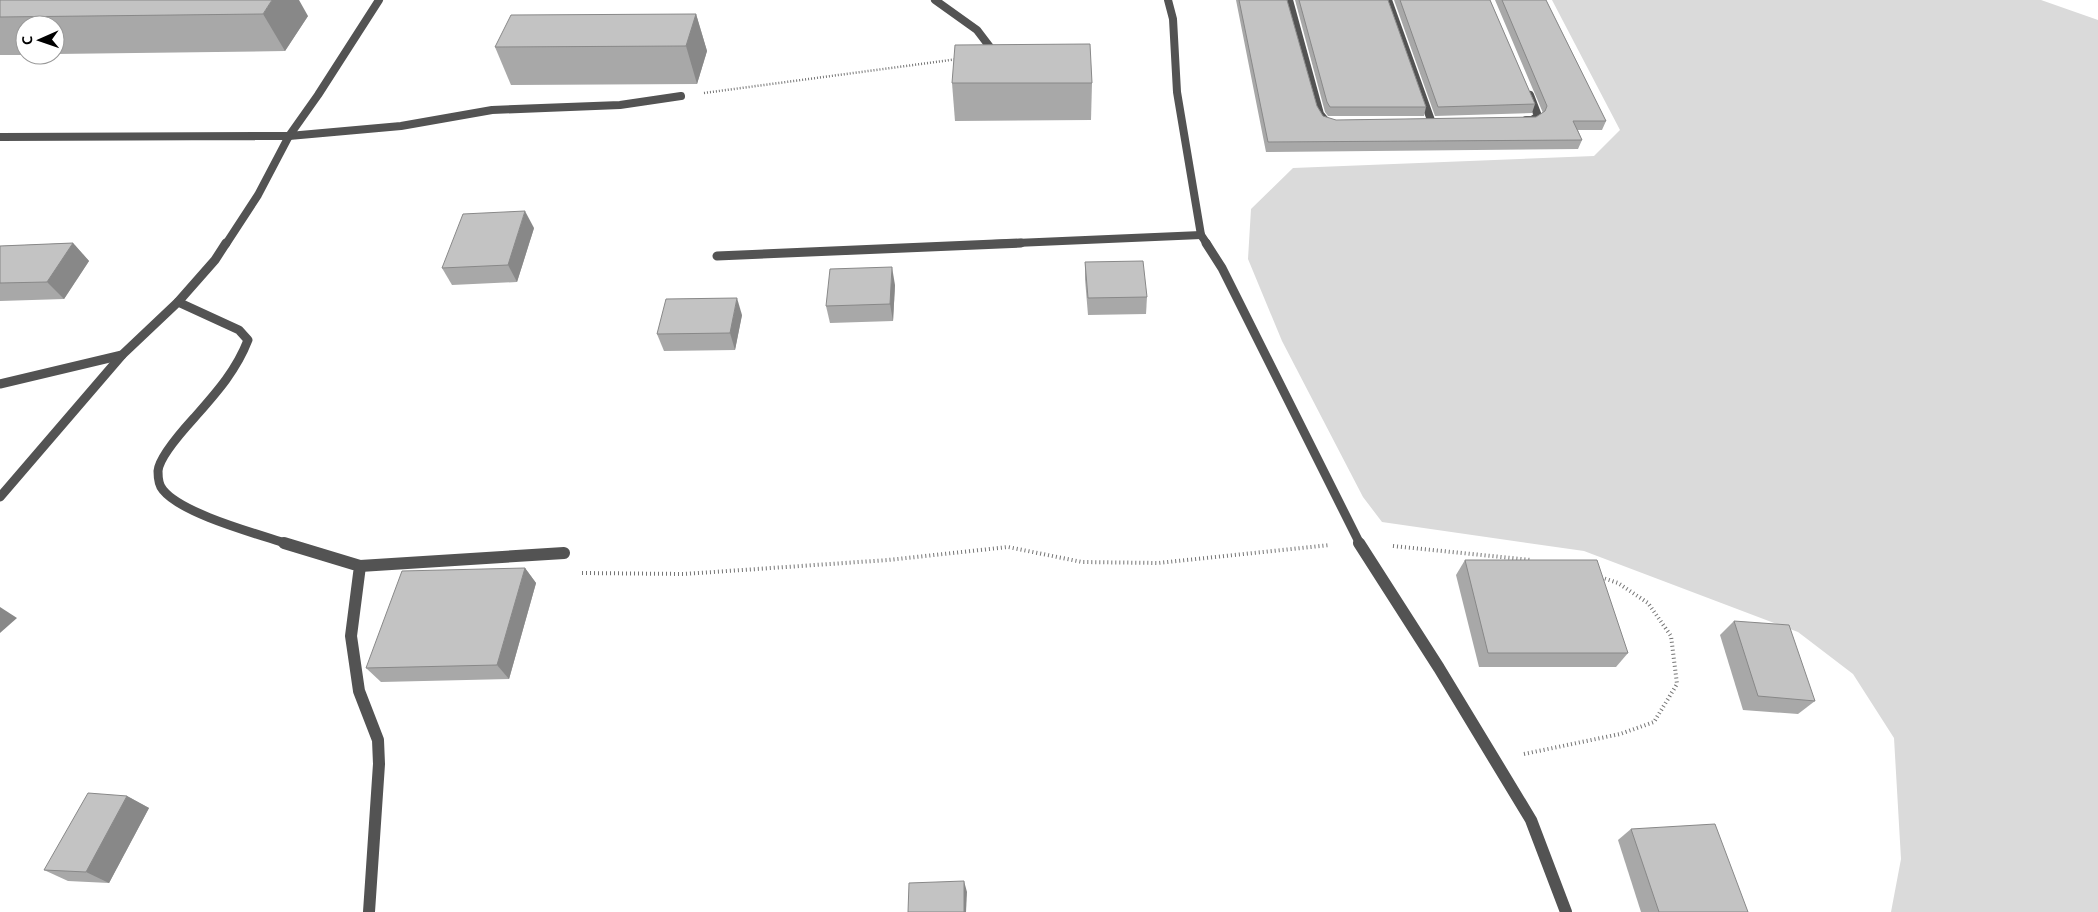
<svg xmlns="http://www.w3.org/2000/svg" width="2098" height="912" font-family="Ubuntu,sans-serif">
<rect width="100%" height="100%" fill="#fff"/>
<!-- green -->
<path fill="#dadada" d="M1552,0H2041L2098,20V912H1891L1901,859L1894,738L1853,674L1798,632L1584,551L1382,522L1363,497L1282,341L1248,259L1251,209L1293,168L1594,156L1620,130Z"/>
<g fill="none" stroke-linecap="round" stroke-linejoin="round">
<!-- path-far1 -->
<path stroke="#757575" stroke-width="2.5" stroke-dasharray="1 2" stroke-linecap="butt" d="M704,93L958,59"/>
<!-- path -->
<g stroke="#757575" stroke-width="4" stroke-dasharray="1 3" stroke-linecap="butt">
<path d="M1393,546L1531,560"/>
<path d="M582,573L684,574L888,560L1008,547L1082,562L1158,563L1330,545"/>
<path d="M1524,754L1620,734L1654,722L1677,684L1671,636L1648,603L1618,583L1600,577"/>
</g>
<!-- lane-far2 -->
<g stroke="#535353" stroke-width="8">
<path d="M935,0L977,30L996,55"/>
<path d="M1168,0L1173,19L1177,92L1201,235L1207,244"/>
<path d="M1289,0L1320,114L1325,120"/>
<path d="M1388,0L1432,123"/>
<path d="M1526,120H1532L1538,116L1530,95"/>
<path d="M289,136L401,126L492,110L620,105L681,96"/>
<path d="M289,136L318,95L379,0"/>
<path d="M992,244L1201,235"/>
</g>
<!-- lane-far1 -->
<g stroke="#535353" stroke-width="9">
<path d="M1206,243L1222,268L1360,544"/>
<path d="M717,256L1021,243"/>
<path d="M178,302L239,330L248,340C236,371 216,393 194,418C184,429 159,457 158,471C158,477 159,486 163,490C182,514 258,534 288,544"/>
</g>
<!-- lane -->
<g stroke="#535353" stroke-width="12">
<path d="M284,543L360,566L351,636L359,691L378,740L379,764L369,912"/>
<path d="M1359,543L1439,668L1531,820L1566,912"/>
<path d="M360,566L564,553"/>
</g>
<!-- street-far1 -->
<path stroke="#535353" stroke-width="8" d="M0,137L289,136L258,195L226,244"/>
<!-- street -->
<g stroke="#535353" stroke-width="9">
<path d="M0,384L122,355L178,302L215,260L226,243"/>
<path d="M0,497L122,355"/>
</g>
</g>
<!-- wall -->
<g fill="#a8a8a8">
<path d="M0,0L308,16L285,51L55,54V25H25V55H0Z"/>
<path d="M1236,0H1287L1317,106L1323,116L1336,120L1536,117L1543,113L1495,0H1546L1606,121L1602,130H1578L1582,140L1578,149L1266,152Z"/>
<path d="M1295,0H1388L1426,107L1424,116H1328L1325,112Z"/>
<path d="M1394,0H1490L1535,104L1532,113L1435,116Z"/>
<path d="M696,14L707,51L697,84L511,85L495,47Z"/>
<path d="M952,83H1092L1091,120L955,121Z"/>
<path d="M534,228L517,282L452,285L442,268Z"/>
<path d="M73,243L89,261L64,299L0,301V246Z"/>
<path d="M1085,262L1147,297L1146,314L1088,315L1085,279Z"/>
<path d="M895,285L893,321L830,323L826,306Z"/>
<path d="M742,315L735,350L664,351L657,334Z"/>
<path d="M1465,560L1628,653L1616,667H1479L1456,575Z"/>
<path d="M525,568L536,583L509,679L381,682L366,668Z"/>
<path d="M1734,621L1815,701L1798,714L1743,710L1720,635Z"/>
<path d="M127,796L149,808L109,883L68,881L44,870Z"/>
<path d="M1631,829L1748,912H1641L1618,840Z"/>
</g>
<!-- shaded-wall -->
<g fill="#888">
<path d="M272,0H299L308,16L285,51L263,14Z"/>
<path d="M696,14L707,51L697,84L686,46Z"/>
<path d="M525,211L534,228L517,282L508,265Z"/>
<path d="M73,243L89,261L64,299L47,282Z"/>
<path d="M892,267L895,285L893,321L890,304Z"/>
<path d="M737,298L742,315L735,350L730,333Z"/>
<path d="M525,568L536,583L509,679L497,665Z"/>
<path d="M0,607L17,618L0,633Z"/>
<path d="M127,796L149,808L109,883L86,872Z"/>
<path d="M964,881L967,892L966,912H964Z"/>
</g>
<!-- building -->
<g fill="#c3c3c3" stroke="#888">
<path d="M0,0H272L263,14L0,17Z"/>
<path d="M1239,0H1287L1317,106L1323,116L1336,120L1536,117L1545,111L1547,106L1502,0H1546L1606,121H1573L1582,140L1268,142Z"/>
<path d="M1299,0H1388L1426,107H1330L1327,102Z"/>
<path d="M1400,0H1490L1535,104L1438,107Z"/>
<path d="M696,14L686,46L495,47L511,15Z"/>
<path d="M1090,44L1092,83H952L955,45Z"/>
<path d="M525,211L508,265L442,268L463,214Z"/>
<path d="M73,243L47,282L0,283V246Z"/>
<path d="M1143,261L1147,297L1088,298L1085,262Z"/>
<path d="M892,267L890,304L826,306L830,269Z"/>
<path d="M737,298L730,333L657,334L666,299Z"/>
<path d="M1465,560H1597L1628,653H1488Z"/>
<path d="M525,568L497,665L366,668L402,571Z"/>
<path d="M1734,621L1789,625L1815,701L1758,696Z"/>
<path d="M88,793L127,796L86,872L44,870Z"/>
<path d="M1715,824L1748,912H1659L1631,829Z"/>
<path d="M964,881V912H908L909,883Z"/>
</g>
<!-- north arrow -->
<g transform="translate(40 40) rotate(268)"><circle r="24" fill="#ffffff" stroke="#999999"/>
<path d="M0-4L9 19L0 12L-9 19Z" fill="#000000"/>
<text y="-8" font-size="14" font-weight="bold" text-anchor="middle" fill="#000000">С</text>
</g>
</svg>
